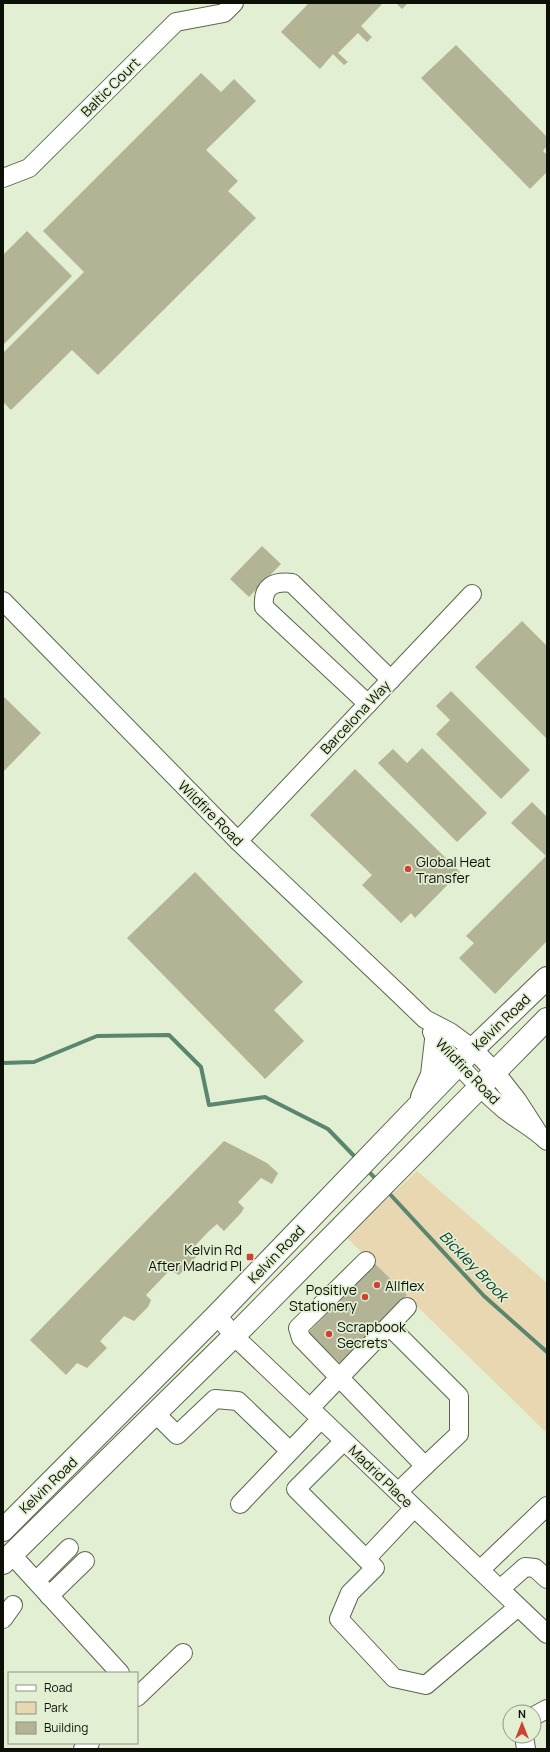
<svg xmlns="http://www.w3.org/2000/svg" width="550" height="1752" font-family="Manrope,sans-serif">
<rect width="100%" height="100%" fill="#e2efd2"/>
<!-- green -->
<path fill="#e8d7b0" d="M417,1171L547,1283V1433L346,1237Z"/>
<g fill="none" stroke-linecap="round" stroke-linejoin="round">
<!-- stream -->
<g stroke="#5a8670" stroke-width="4">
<path d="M3,1063L34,1062L97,1036L169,1035L201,1067L209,1105L265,1097L328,1129L357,1159"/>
<path d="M366,1169L377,1180"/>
<path d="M388,1192L484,1296L547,1352"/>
</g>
</g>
<!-- building -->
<g fill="#b3b396">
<path d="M309,3H383L361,26L372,37L367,42L358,33L338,53L348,62L344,65L333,54L320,69L281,32Z"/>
<path d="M396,3H408L402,9Z"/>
<path d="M456,45L547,137V146L543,151L547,155V172L530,189L421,78Z"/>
<path d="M201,73L221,92L234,79L256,101L206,150L238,181L228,191L256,218L98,375L72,350L11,410L3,402V353L84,272L43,231Z"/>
<path d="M27,231L72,276L3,345V255Z"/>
<path d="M262,546L281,564L249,597L230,579Z"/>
<path d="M522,621L547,646L546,738L475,667Z"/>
<path d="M451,691L530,770L501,799L436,734L450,720L436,706Z"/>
<path d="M4,697L41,733L3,772V698Z"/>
<path d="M422,748L487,813L457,842L378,763L393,749L407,763Z"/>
<path d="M355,769L460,872L415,918L411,913L401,923L362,885L372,875L310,815Z"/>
<path d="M532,802L547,817V941L495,994L459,958L474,943L466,936L546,856L511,823Z"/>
<path d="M195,872L303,982L274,1010L304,1041L265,1079L127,938Z"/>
<path d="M224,1141L267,1163L278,1173L272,1184L261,1178L238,1202L244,1208L241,1213L224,1231L217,1224L209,1231L192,1249L198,1255L179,1275L170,1270L146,1295L151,1300L148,1307L134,1321L124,1316L100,1341L107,1348L87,1368L77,1363L66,1375L30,1340Z"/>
<path d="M375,1264L407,1295L341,1364L308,1333Z"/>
</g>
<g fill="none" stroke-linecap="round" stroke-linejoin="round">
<!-- minor casing -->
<g stroke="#5b664d" stroke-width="20">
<g id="minor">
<path d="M3,178L29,168L176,22L224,13L234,3"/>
<path d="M3,601L238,841L398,993L425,1019L450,1032L473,1049L495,1072L517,1100L537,1131"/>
<path d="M368,704L264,607C262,586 274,581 292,583L391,680"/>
<path d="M238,841L472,594"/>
<path d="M432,1032L436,1040C458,1065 480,1089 505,1110C519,1121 534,1128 547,1141"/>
<path d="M366,1261L298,1328L301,1338L425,1466L459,1434V1396L389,1326"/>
<path d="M217,1315L234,1336L547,1634"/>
<path d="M310,1408L407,1307"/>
<path d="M155,1413L177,1435L215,1399L238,1401L290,1451"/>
<path d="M344,1441L296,1489L375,1568L350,1593L339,1619L394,1678L426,1685L518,1607"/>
<path d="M398,1492L425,1466"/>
<path d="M240,1504L321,1419"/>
<path d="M12,1555L120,1673"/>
<path d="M366,1559L414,1508"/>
<path d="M480,1570L547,1506"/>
<path d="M36,1581L69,1548"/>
<path d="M500,1589L525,1567L535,1568L547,1579"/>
<path d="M49,1596L85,1561"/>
<path d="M3,1619L13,1605"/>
<path d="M137,1697L183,1653"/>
<path d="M534,1716L547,1709"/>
<path d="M524,1736L526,1749"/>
<path d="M83,1749L90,1743"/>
</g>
</g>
<!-- major casing -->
<g stroke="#5b664d" stroke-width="24">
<g id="major">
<path d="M422,1097L432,1075L436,1040"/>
<path d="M3,1530L217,1315L473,1049L547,978"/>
<path d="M3,1563L234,1336L547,1019"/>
</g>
</g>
<!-- minor -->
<use href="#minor" stroke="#fff" stroke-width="18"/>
<!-- major -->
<use href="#major" stroke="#fff" stroke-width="22"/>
</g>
<!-- markers -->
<g fill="#ce4134" stroke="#e2efd2" stroke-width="1.5">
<circle cx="408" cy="869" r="4"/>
<rect x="246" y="1253" width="8" height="8" rx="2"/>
<circle cx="377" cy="1285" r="4"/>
<circle cx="365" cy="1297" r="4"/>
<circle cx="329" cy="1334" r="4"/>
</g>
<g text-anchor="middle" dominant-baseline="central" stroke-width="3.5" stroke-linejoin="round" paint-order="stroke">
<!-- street labels -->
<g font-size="14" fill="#0d1007" stroke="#e2efd2">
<text transform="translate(110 87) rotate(-45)">Baltic Court</text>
<text transform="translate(355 717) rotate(-47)">Barcelona Way</text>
<text transform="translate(211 813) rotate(45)">Wildfire Road</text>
<text transform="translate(501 1022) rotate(-44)">Kelvin Road</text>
<text transform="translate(468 1071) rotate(46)">Wildfire Road</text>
<text transform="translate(276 1254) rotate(-46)">Kelvin Road</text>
<text transform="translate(381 1476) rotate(44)">Madrid Place</text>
<text transform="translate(48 1485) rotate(-44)">Kelvin Road</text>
</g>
<!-- poi labels -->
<g font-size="14" fill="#0d1007" stroke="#e2efd2" text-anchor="start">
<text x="416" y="861">Global Heat<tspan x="416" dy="16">Transfer</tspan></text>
<text x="242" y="1249" text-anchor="end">Kelvin Rd<tspan x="242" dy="16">After Madrid Pl</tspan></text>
<text x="385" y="1285">Allflex</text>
<text x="357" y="1289" text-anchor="end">Positive<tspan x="357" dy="16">Stationery</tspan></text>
<text x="337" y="1326">Scrapbook<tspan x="337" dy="16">Secrets</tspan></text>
</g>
<!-- water labels -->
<g font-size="15" font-style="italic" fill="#033928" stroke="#e2efd2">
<text transform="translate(474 1266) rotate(46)">Bickley Brook</text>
</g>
</g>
<!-- border -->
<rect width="550" height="1752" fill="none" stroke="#0d1007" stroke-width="8"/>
<!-- legend -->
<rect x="8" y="1672" width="130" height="72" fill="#e2efd2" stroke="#8d9681"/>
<rect x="16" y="1685" width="20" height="6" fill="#ffffff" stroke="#8d9681"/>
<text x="44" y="1692" font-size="12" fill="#0d1007">Road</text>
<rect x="16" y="1702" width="20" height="12" fill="#e8d7b0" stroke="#8d9681"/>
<text x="44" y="1712" font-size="12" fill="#0d1007">Park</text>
<rect x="16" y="1722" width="20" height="12" fill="#b3b396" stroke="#8d9681"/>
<text x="44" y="1732" font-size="12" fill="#0d1007">Building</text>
<!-- north arrow -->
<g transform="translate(522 1724)"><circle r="19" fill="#e2efd2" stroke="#8d9681"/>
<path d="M0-3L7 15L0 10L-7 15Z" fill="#ce4134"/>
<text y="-6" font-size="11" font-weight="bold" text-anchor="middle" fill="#0d1007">N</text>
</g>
</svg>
